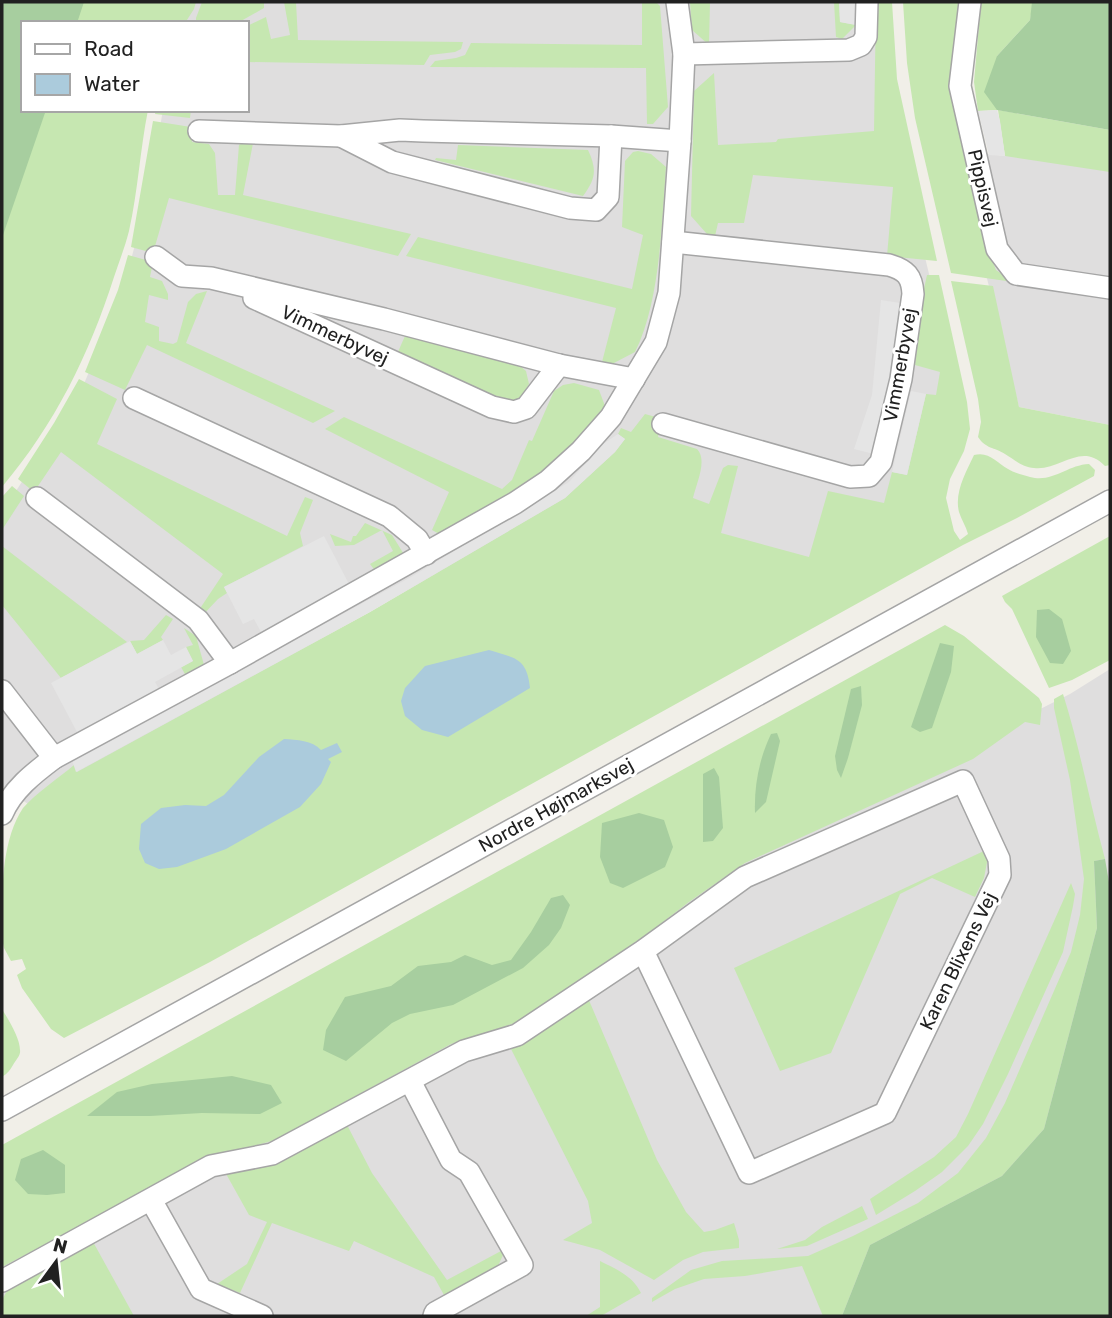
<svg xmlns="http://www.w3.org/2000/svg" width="1112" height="1318" font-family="Rubik,sans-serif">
<rect width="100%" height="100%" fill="#f1efe8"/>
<!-- residential -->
<g fill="#dfdede">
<path d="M183,2H883L890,110L963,417L884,529L731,619L569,499L28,804L2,786V513L83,386L121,297L147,200L163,110H247V23H179Z"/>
<path d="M955,150L1005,156L1110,152V425L1019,407Z"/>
<path d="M1110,669V1316H2V1258L743,859L1070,694Z"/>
</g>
<!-- grass -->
<g fill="#c6e7b1">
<path d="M2,2H196L194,9L185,23H23V110H148C140,150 138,191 129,231C125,247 119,262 114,277C89,355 55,424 2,487Z"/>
<path d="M202,2H264V8L241,21L233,23H196V18Z"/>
<path d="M284,2H296L298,40L463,42L461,49L455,52L430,55L424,65L247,62V26L266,17L271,39L290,35Z"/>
<path d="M642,2H656L660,6L668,107L653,124H647L646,68L430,67L435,61L456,58L465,55L471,43L642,45Z"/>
<path d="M690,2H710L709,45L692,30Z"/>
<path d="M834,2H839L840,22L856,25L842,39L836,37Z"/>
<path d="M876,2H892L897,79L937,261L887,256L893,187L753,175L744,223H718L715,236L707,234L691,216L694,91L714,73L718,145L776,142L778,139L874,131Z"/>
<path d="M903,2H961L988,249L996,270L1013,282L951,273L915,118L907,63Z"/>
<path d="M981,2H1032L1033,3L1030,20L997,56L998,110L1110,130V172L1005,156L998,110L978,111L974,82Z"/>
<path d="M156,110H191L190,118L155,114Z"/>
<path d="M153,121L191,127L192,142L209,144L215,153L218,195H235L239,145L247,138H254L243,195L411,234L398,256L169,198L153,253L131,247Z"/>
<path d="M458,145L588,150C597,169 596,179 583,196L435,160L436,158L456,160Z"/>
<path d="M638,151L651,154L666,167C662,222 660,303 635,352L612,364L602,362L616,308L406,256L418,237L632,289L643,235L622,227L625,161L633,152Z"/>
<path d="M128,255L153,262L150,277L162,281L168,294V300L149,295L145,322L159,327V341L173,344L177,342L188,302L196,294L207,291L186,343L335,411L313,423L147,345L125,390L85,372L118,290Z"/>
<path d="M927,275H939L967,402L970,429L964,451L950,479L946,498L954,531L960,540L968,534C966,526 961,519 959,512C954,493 966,472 974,455C989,451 996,462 1008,469C1014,473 1023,475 1030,477C1053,483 1067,465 1089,464L1095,470L1094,476L1017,518L963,545L210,962L64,1038L51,1029L22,988L17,975L26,969L22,959L11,961L4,948L2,939C2,896 0,843 23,808C36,793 59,778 74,765L77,772L370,612L565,498L615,452L625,439L618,434L621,428L631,432L645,414L663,419L658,437L697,449C708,460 696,484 693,498L709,504L723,468L728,465L738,466L721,533L809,557L828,491L884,503L892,472L907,475L926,394L936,395L940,372L915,365L923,293Z"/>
<path d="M951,281L993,286L1019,407L1110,425V465L1105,466C1081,441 1061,471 1034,468C1022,467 1015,460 1005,454C994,447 986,449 978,437L981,422L978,399Z"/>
<path d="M405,336L520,366L526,371L529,384L521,397L509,404L397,354Z"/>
<path d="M79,379L117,399L97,444L287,536L305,497L313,500L300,533L303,546L224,587L227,593L218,599L201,617L197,613L223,574L61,452L34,492L18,479L54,423Z"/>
<path d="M574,383L599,390L605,406L595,422L551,469L482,512L441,535L432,530L449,492L325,429L344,417L502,489L512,480L529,440L532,441L554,391L563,385Z"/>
<path d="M12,486L24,496L2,530V497Z"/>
<path d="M365,523L392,535L405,556L376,572L370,564L393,551L382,530L354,545L335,546L330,534L351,542L353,536H356Z"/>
<path d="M1110,536V660L1072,680L1049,688L1012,609L1005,602L1002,596Z"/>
<path d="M2,546L127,642L61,678L2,605Z"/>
<path d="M166,615L173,619L161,637L163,640L137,654L130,641L144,640Z"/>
<path d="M945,625L964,636L1039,698L1042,704L1040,725L1025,722L973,759L745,863L689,902L646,935L518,1022L451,1044L275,1140L208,1159L2,1267V1145Z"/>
<path d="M184,628L196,636L204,665L186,676L181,667L193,661L186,647L193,645Z"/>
<path d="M1063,694C1080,748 1090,804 1105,859L1094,861L1097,928L1044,1129L1002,1176L870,1245L842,1316H823L802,1266L745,1276L704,1279L675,1289L652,1302V1298L691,1270L722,1261L808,1256L853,1236L918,1203L958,1173L986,1138L1005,1103L1071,952L1080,915L1084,879L1070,780L1054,708V699Z"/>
<path d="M986,850L989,852L984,878L975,897L932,878L900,894L831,1053L780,1071L734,968Z"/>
<path d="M1071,883L1075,894L1073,906L1063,952L1008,1074L983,1124L968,1146L942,1172L915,1191L876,1215L870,1199L934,1157L956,1137L968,1114Z"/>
<path d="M588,998L657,1160L686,1212L704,1232L715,1230L734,1223L739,1240V1248L703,1252L683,1260L654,1280L600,1250L563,1240L592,1223L588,1201L511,1049L552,1019Z"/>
<path d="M2,1009C8,1019 20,1038 20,1050C21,1055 16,1060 13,1065C10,1070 8,1073 2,1077Z"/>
<path d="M346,1123L372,1173L447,1280L501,1251L503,1255L498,1266L444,1295L434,1277L354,1241L349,1251L272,1223L240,1293L217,1284L247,1264L267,1222L249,1215L225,1172Z"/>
<path d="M862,1206L868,1219L807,1246L777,1249L805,1240L822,1227Z"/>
<path d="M92,1240L134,1316H2V1300L9,1287Z"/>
<path d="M600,1261C616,1269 633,1276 641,1293L601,1316H586L600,1307Z"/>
</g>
<!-- forest -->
<g fill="#a7ce9f">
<path d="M2,2H84L77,23H23V110H46L2,238Z"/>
<path d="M1032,2H1110V130L997,110L984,92L997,56L1030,20Z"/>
<path d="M1049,609L1062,619L1071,651L1063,664L1050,663L1036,637L1037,610Z"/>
<path d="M940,643L954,646L951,672L932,728L920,732L911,727Z"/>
<path d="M861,686L862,705L848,758L841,778L837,770L835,756L851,689Z"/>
<path d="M777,733L780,741L766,802L755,813C754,786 759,759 771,734Z"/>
<path d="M714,768L719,777L723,828L713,841L703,842V774Z"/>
<path d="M639,813L664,820L673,847L665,867L623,888L610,883L600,857L602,823Z"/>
<path d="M1105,859L1110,888V1316H842L870,1245L1002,1176L1044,1129L1097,928L1094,861Z"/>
<path d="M563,895L570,905L561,928L549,945L523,968L453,1005L410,1014L392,1023L346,1061L323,1050L326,1030L345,997L391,986L418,966L451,962L465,955L492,965L511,960L531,932L551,898Z"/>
<path d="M232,1076L271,1085L282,1103L260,1114L202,1113L150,1116H87L117,1092L152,1084Z"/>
<path d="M43,1150L65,1165V1193L47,1195L28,1194L15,1180L21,1159Z"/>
</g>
<!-- parking -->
<g fill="#e5e5e5">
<path d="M839,2H856V25L840,22Z"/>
<path d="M997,110L1000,121L1005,156L989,155L978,111Z"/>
<path d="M881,300L900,303L887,398L874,454L854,449L872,395Z"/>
<path d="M911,391L926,394L907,475L892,472Z"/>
<path d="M618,434L625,439L615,452L565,498L370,612L76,772L72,760L411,577L569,482L603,444Z"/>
<path d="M324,536L350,586L261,632L254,619L243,624L224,587Z"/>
<path d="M163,640L171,655L186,647L193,661L155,682L159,689L77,732L51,683L130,641L137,654Z"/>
</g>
<!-- water -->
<g fill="#abcbdc">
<path d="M489,650C515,658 527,658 530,688L448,737L422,730L405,716L401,701L405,688L425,666Z"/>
<path d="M284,739C297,740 312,740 321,750L337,743L342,752L328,759L331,762L321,784L300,807L226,849L177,867L159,869L145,863L139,849L141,824L161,808L185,805L206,806L224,795L259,757Z"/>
</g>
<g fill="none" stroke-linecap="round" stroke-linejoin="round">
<!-- minor casing -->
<g stroke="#a5a5a5" stroke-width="24">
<g id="minor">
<path d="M970,2L960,86L997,249L1016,274L1110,288"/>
<path d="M684,54L849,50L861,45L866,37L867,2"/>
<path d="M199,131L341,136L400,130L423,131L611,136L680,141"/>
<path d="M341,136L392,162L570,208L596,210L608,197L611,136"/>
<path d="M156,257L182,276L211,278L384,319L559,365L634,379"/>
<path d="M254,298L492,407L514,412L526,408L559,365"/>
<path d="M134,398L389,516L417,539L426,554"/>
<path d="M663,424L850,477L869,476L881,462L901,379L913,294C912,276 906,270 889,265L673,242"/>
<path d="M37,498L198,620L230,663"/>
<path d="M2,691L54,758"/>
<path d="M2,814C12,790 34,773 54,758L230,663L515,503L548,481L581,451L611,417L656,342L669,293L680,141L684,54L677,2"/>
<path d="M410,1081L451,1160L469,1172L522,1265L435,1313L434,1316"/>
<path d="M2,1110L1110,501"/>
<path d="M151,1200L201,1289L262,1316"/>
<path d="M2,1281L211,1166L272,1154L464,1051L517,1035L643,951L745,877L963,781L999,859L1000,875L885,1113L749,1173L643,951"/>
</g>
</g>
<!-- minor -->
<use href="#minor" stroke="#fff" stroke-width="21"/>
</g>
<g text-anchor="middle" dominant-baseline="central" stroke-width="6" stroke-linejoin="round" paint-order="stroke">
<!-- street labels -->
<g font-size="19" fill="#212121" stroke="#fff">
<text transform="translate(983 188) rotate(77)">Pippisvej</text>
<text transform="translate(335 335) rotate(25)">Vimmerbyvej</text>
<text transform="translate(900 365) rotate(-80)">Vimmerbyvej</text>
<text transform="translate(556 805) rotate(-29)">Nordre Højmarksvej</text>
<text transform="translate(958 961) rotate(-64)">Karen Blixens Vej</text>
</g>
</g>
<!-- border -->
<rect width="1112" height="1318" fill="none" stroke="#212121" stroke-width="7"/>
<!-- legend -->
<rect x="21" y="21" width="228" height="91" fill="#ffffff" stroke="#a6a6a6" stroke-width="2"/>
<rect x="35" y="44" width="35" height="10" fill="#ffffff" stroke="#a6a6a6" stroke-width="2"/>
<text x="84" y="56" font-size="21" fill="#212121">Road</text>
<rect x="35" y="74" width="35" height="21" fill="#abcbdc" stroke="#a6a6a6" stroke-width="2"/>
<text x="84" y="91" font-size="21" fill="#212121">Water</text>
<!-- north arrow -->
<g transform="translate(56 1262) rotate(15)" stroke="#ffffff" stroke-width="5" paint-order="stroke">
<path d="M0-5L12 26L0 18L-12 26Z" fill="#212121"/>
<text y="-10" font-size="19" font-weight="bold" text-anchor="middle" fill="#212121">N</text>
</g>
</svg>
